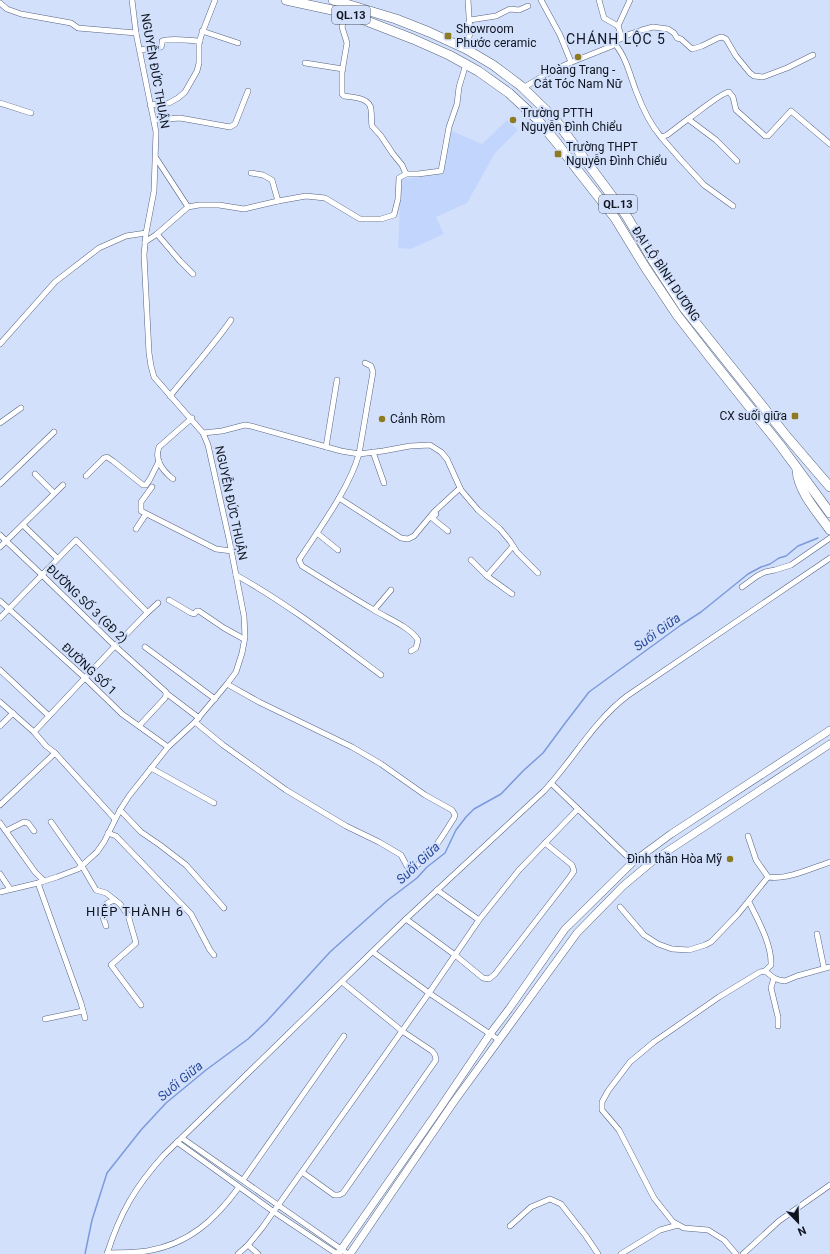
<svg xmlns="http://www.w3.org/2000/svg" width="830" height="1254" font-family="Roboto,sans-serif">
<rect width="100%" height="100%" fill="#d3e0fb"/>
<!-- built -->
<path fill="#c2d5fd" d="M507,120L518,130L495,153L467,203L436,217L444,234L411,249L398,248L401,179L438,175L441,173L450,130L482,144Z"/>
<g fill="none" stroke-linecap="round" stroke-linejoin="round">
<!-- stream -->
<path stroke="#7a9add" stroke-width="1.5" d="M85,1254L92,1220L107,1173L141,1130L166,1103L206,1070L248,1039L266,1022L330,952L388,900L417,878L427,867L445,853L456,830L466,817L474,809L501,794L524,770L543,753L566,722L589,692L681,625L701,612L748,574L761,567L770,564L779,558L786,556L798,546L818,538"/>
<!-- street casing -->
<g stroke="#566481" stroke-width="6">
<g id="street">
<path d="M541,0L560,35L571,62"/>
<path d="M599,0L604,18L618,26"/>
<path d="M0,3L7,9L21,14L71,23L78,28L136,33"/>
<path d="M470,20L496,16L510,9L519,10L528,6"/>
<path d="M202,31L238,43"/>
<path d="M622,38L618,26L630,0"/>
<path d="M615,44C626,57 630,75 636,91C642,107 650,124 661,137L667,135L688,119L716,140L737,161"/>
<path d="M466,49L470,33L468,0"/>
<path d="M140,50L161,47L162,45V41C171,37 189,41 200,41"/>
<path d="M305,63L343,69"/>
<path d="M523,88L543,76L567,64L612,46L618,40L630,34L642,30L653,27L668,29L674,33L677,38L681,39L692,49L702,46L718,38L722,37L726,39L736,56L750,73L754,76L763,77L787,68L813,55"/>
<path d="M0,103L31,113"/>
<path d="M150,105L169,103L178,98L185,92L197,71L199,63V44L201,36L215,0"/>
<path d="M688,119C696,114 722,92 729,92L733,97L736,110L765,136H768L791,111L830,144"/>
<path d="M154,120L180,118L230,127L235,124L248,91"/>
<path d="M661,137L681,160L704,185L733,206"/>
<path d="M251,173L263,175L272,180L278,201"/>
<path d="M406,174H418L441,171L449,127L457,104L459,87L466,64"/>
<path d="M188,207L199,205H219L244,209L278,201L306,196L325,198L360,219H381L394,215L398,199L399,178L406,174L402,165L393,154L381,136L372,126C371,121 372,115 371,110C371,98 353,97 344,96L342,94V72L347,43L342,27L346,13"/>
<path d="M157,234L180,261L193,274"/>
<path d="M145,242L157,234L188,207L156,158"/>
<path d="M0,344L55,282L99,248L126,236L146,233"/>
<path d="M365,363L371,366L373,372L359,454C349,489 319,529 299,560L302,566C326,581 350,596 374,610C387,618 410,627 418,640L416,648L411,651"/>
<path d="M170,396C191,370 213,346 231,320"/>
<path d="M0,423L21,408"/>
<path d="M203,433L222,431L245,425L251,426L341,451L359,454L383,451L410,446L430,445L441,452L447,459L461,490L478,510L500,529L510,541L517,552L538,573"/>
<path d="M326,447L337,380"/>
<path d="M373,452L384,483"/>
<path d="M35,474L54,493"/>
<path d="M86,476L104,458L107,457L113,461L143,485H146L150,479L159,461"/>
<path d="M173,479C163,471 154,460 159,447L192,418"/>
<path d="M0,484L54,432"/>
<path d="M152,487L141,502V511L216,549L232,551"/>
<path d="M339,498L401,538L408,539L414,536L434,512L460,488"/>
<path d="M436,514L432,518L448,531"/>
<path d="M23,525L57,558"/>
<path d="M136,529L146,514"/>
<path d="M317,533L338,550"/>
<path d="M0,535L41,574L115,646L166,692V695L165,698L139,726"/>
<path d="M0,547L63,485"/>
<path d="M471,560L487,576L513,546"/>
<path d="M236,575C288,604 334,640 381,675"/>
<path d="M487,576L512,594"/>
<path d="M742,587L757,576L765,572L775,570L791,565L830,538"/>
<path d="M169,600L191,613L194,614L197,611H199L224,628L244,639"/>
<path d="M0,601L85,678L122,714L168,747"/>
<path d="M374,610L391,590"/>
<path d="M146,614L158,603"/>
<path d="M0,618L76,540L147,612L146,614L115,646L34,732"/>
<path d="M145,647L215,699"/>
<path d="M0,670L49,716"/>
<path d="M166,693L199,718"/>
<path d="M0,702L34,732L46,746L55,753"/>
<path d="M195,722L223,745L286,790L346,826L379,842L401,855L407,866L411,869C431,858 442,836 454,818L455,815L452,810L425,795L381,764L352,747L259,702L227,684"/>
<path d="M0,726L13,713"/>
<path d="M151,768L214,803"/>
<path d="M551,783L633,862"/>
<path d="M0,805L55,753L115,819"/>
<path d="M120,810L141,832L160,845L186,865L224,908"/>
<path d="M51,822L82,866L96,890L106,893L120,904L128,915L136,943L111,965L141,1005"/>
<path d="M0,823L35,872L44,881"/>
<path d="M6,831L24,822L28,823L34,831"/>
<path d="M108,833L116,836L191,914L210,950L214,955"/>
<path d="M748,836L756,860L768,877C787,880 812,868 830,862"/>
<path d="M0,874L10,889"/>
<path d="M38,883L81,1003L85,1018"/>
<path d="M437,890L479,920"/>
<path d="M0,892L38,883L57,877L78,869L86,862L97,852L104,842L120,810L129,796L168,747L195,722L227,684L236,672L242,653L245,637L244,616L229,539L208,445L203,433L154,377L151,366L149,353L144,255L146,233L154,191L156,132L136,33L132,0"/>
<path d="M749,902C758,920 772,945 771,965L765,971"/>
<path d="M620,907L644,935L658,944L672,949L689,950L705,945L711,942L738,914L768,877"/>
<path d="M406,919L455,955L483,978L489,979L495,974L570,877L574,871L572,865L545,843"/>
<path d="M106,926C101,913 98,905 115,900"/>
<path d="M817,934L824,968"/>
<path d="M373,952L429,993L499,1040"/>
<path d="M774,978L771,988L778,1017V1026"/>
<path d="M45,1019L83,1011"/>
<path d="M182,1138L348,1254"/>
<path d="M177,1142L274,1212L337,1254"/>
<path d="M302,1172L334,1195H339L343,1193L436,1060L435,1055L432,1051L402,1031L342,982"/>
<path d="M243,1180L344,1036"/>
<path d="M510,1226L531,1207L550,1199L561,1204L586,1236L598,1254"/>
<path d="M248,1245L258,1254"/>
<path d="M107,1253C121,1253 134,1253 147,1251C189,1244 215,1220 239,1187"/>
<path d="M107,1254C120,1213 135,1187 164,1155L406,919L544,791C573,760 593,722 627,696L830,558"/>
<path d="M238,1254L248,1245L262,1228L429,993L479,920L519,870L578,809"/>
<path d="M621,1254L660,1230L678,1225"/>
<path d="M736,1254L724,1240L708,1230L684,1228L673,1222L654,1198L619,1130L602,1110V1102L608,1091L630,1062L654,1042L719,997L760,972L765,971L774,978L779,980L785,981L797,976L830,967"/>
<path d="M743,1254L779,1221L830,1185"/>
</g>
</g>
<!-- secondary casing -->
<g stroke="#566481" stroke-width="8">
<g id="secondary">
<path d="M338,1254L440,1108L490,1034L509,1009L565,929L633,862L671,834L830,730"/>
<path d="M350,1254L453,1103L577,933L623,886L654,860L830,744"/>
</g>
</g>
<!-- highway casing -->
<g stroke="#566481" stroke-width="10">
<g id="highway">
<path d="M286,0L346,13L413,39L449,55L478,71L509,93L537,119L557,143L579,172L615,218L645,267L677,315L712,360L780,445L830,513"/>
<path d="M333,0L396,19L429,32L466,49L493,65L521,86L554,118L626,215L652,259L684,308L788,438L830,487"/>
<path d="M797,470C798,491 818,513 830,530"/>
</g>
</g>
<!-- street -->
<use href="#street" stroke="#fff" stroke-width="5"/>
<!-- secondary -->
<use href="#secondary" stroke="#fff" stroke-width="7"/>
<!-- highway -->
<use href="#highway" stroke="#fff" stroke-width="9"/>
</g>
<!-- markers -->
<g fill="#8e7a20" stroke="#d3e0fb" stroke-width="1.5">
<rect x="444" y="32" width="8" height="8" rx="2"/>
<circle cx="578" cy="57" r="4"/>
<circle cx="513" cy="120" r="4"/>
<rect x="554" y="150" width="8" height="8" rx="2"/>
<rect x="791" y="412" width="8" height="8" rx="2"/>
<circle cx="382" cy="419" r="4"/>
<circle cx="730" cy="859" r="4"/>
</g>
<g text-anchor="middle" dominant-baseline="central" stroke-width="4" stroke-linejoin="round" paint-order="stroke">
<!-- shield labels -->
<g fill="#d3e0fb" stroke="#4a5262" stroke-width="1">
<rect x="332" y="6" width="38" height="18" rx="3"/>
<rect x="599" y="195" width="38" height="18" rx="3"/>
</g>
<g font-size="11" font-weight="bold" fill="#0f1520">
<text x="351" y="15">QL.13</text>
<text x="618" y="204">QL.13</text>
</g>
<!-- poi labels -->
<g font-size="12" fill="#0f1520" stroke="#d3e0fb" text-anchor="start">
<text x="456" y="29">Showroom<tspan x="456" dy="14">Phước ceramic</tspan></text>
<text x="578" y="70" text-anchor="middle">Hoàng Trang -<tspan x="578" dy="14">Cắt Tóc Nam Nữ</tspan></text>
<text x="521" y="113">Trường PTTH<tspan x="521" dy="14">Nguyễn Đình Chiểu</tspan></text>
<text x="566" y="147">Trường THPT<tspan x="566" dy="14">Nguyễn Đình Chiểu</tspan></text>
<text x="787" y="416" text-anchor="end">CX suối giữa</text>
<text x="390" y="419">Cảnh Ròm</text>
<text x="722" y="859" text-anchor="end">Đình thần Hòa Mỹ</text>
</g>
<!-- street labels -->
<g font-size="12" fill="#0f1520" stroke="#d3e0fb">
<text transform="translate(155 71) rotate(80)">NGUYỄN ĐỨC THUẬN</text>
<text transform="translate(666 274) rotate(56)">ĐẠI LỘ BÌNH DƯƠNG</text>
<text transform="translate(231 503) rotate(78)">NGUYỄN ĐỨC THUẬN</text>
<text transform="translate(87 604) rotate(44)">ĐƯỜNG SỐ 3 (GĐ 2)</text>
<text transform="translate(89 669) rotate(43)">ĐƯỜNG SỐ 1</text>
</g>
<!-- water labels -->
<g font-size="13" font-style="italic" fill="#294a9a" stroke="#d3e0fb">
<text transform="translate(657 632) rotate(-36)">Suối Giữa</text>
<text transform="translate(418 863) rotate(-43)">Suối Giữa</text>
<text transform="translate(180 1081) rotate(-40)">Suối Giữa</text>
</g>
<!-- neighbourhood labels -->
<g font-size="13" letter-spacing="1" fill="#0f1520" stroke="#d3e0fb">
<text x="135" y="911">HIỆP THÀNH 6</text>
</g>
<!-- quarter labels -->
<g font-size="14" letter-spacing="1" fill="#0f1520" stroke="#d3e0fb">
<text x="616" y="39">CHÁNH LỘC 5</text>
</g>
</g>
<!-- north arrow -->
<g transform="translate(798 1222) rotate(157)" stroke="#d3e0fb" stroke-width="3" paint-order="stroke">
<path d="M0-3L7 15L0 10L-7 15Z" fill="#0f1520"/>
<text y="-6" font-size="11" font-weight="bold" text-anchor="middle" fill="#0f1520">N</text>
</g>
</svg>
